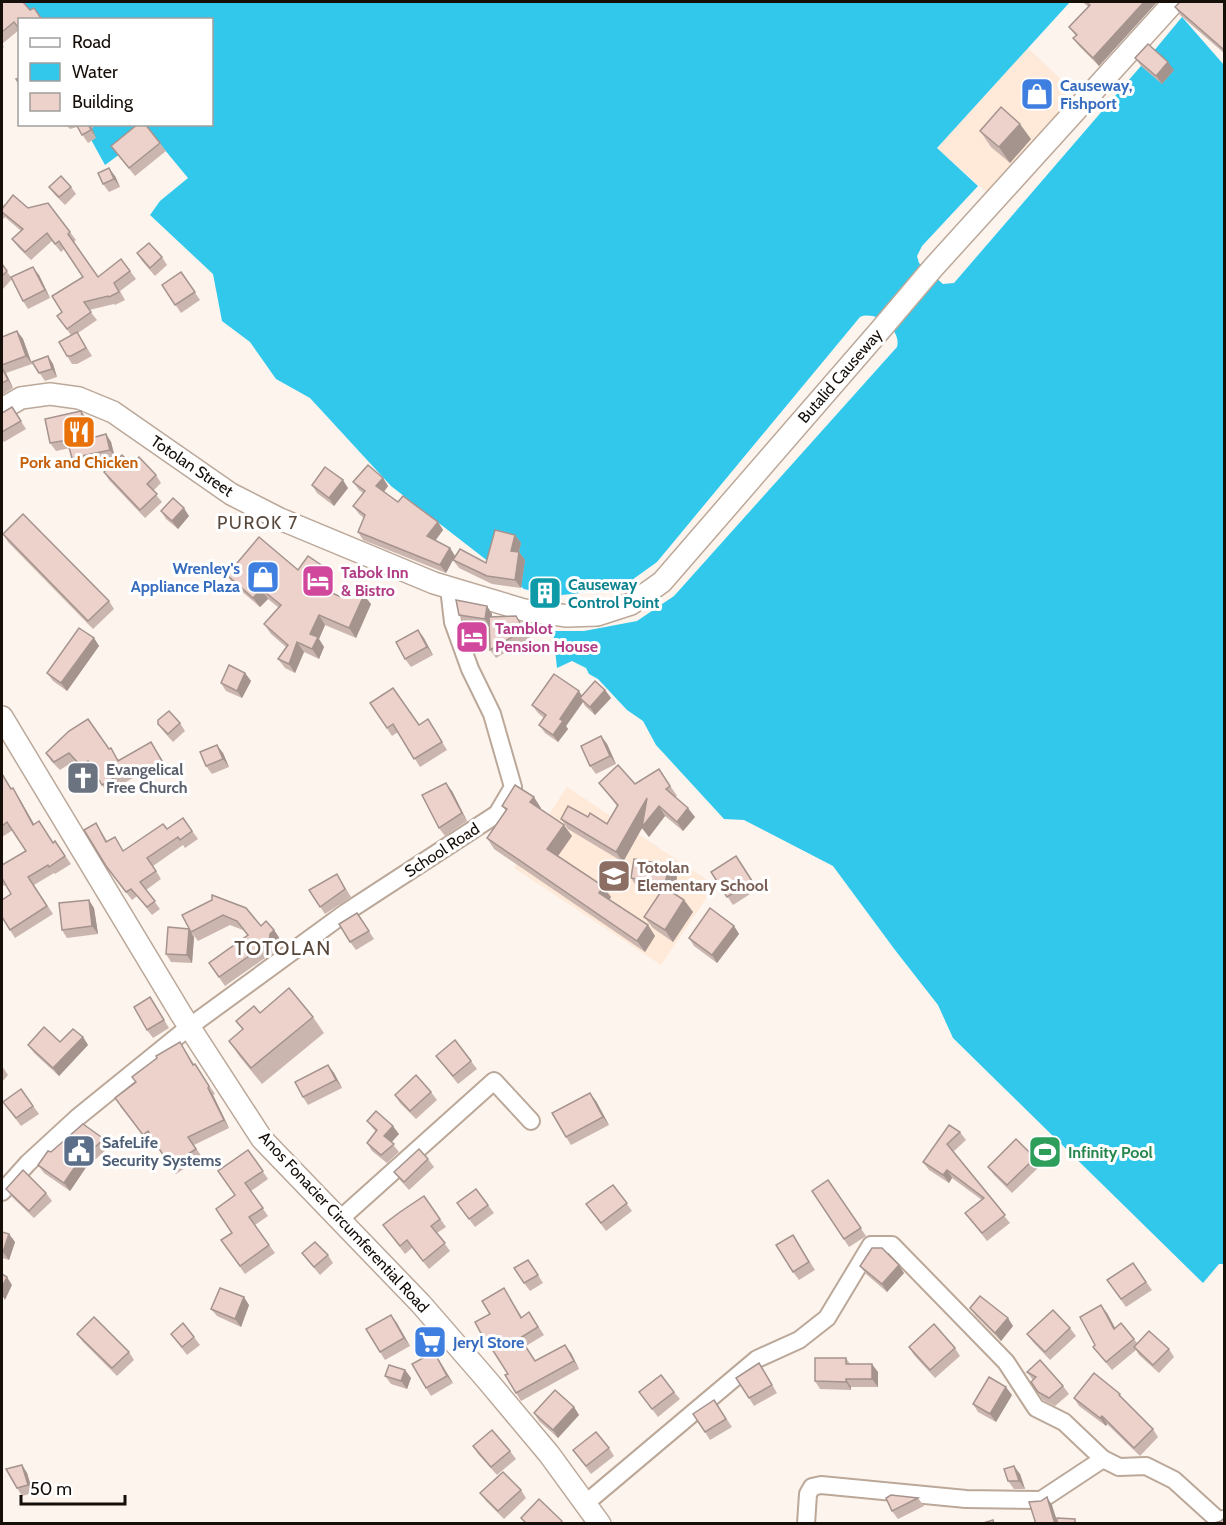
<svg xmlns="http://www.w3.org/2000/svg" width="1226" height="1525" font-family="Cabin,sans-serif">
<rect width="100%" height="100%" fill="#fdf4ee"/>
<!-- built -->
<g fill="#ffe9d8">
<path d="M1028,48L1065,83L1068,107L990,195L937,148Z"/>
<path d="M567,787L715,885L661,965L514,868Z"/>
</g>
<!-- water -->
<path fill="#32c8ec" d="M18,2H1070L937,148L978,186L922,246L917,256L919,263L943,284L954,283L1153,52L1182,17L1224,65V1264H1219L1203,1283L953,1038L938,1005L895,950L833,866L744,820L724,819L656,745L643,721L627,710L598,679L589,674L586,668L572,661L557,668L553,631H584L637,621L674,596L897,347C902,330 876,310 860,317L657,562L625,585L580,593L553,596L524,589L391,486L310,398L276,379L250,342L222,321L213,274L150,215L160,201L188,178L150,132L105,165L83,125L212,124V20L28,19Z"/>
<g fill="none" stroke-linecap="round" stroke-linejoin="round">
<!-- minor casing -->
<g stroke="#bba899" stroke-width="20">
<g id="minor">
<path d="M2,1192L28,1163L78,1117L189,1027L345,913L497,814L513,787L492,714L470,669L453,622L449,588"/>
<path d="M339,1220L494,1081L531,1121"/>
<path d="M586,1503L757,1359L799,1340L827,1318L871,1245H892L1006,1362L1036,1408L1064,1422L1103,1459L1119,1467L1146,1466L1174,1480L1218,1520L1224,1519"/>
<path d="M806,1524L808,1494L812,1487L821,1485L966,1499L1041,1500L1103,1459"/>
</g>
</g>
<!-- major casing -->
<g stroke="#bba899" stroke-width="24">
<g id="major">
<path d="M2,409L21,398L50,394L79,398L113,412L231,494L280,519L434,583L524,610L567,616L597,615L631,604L662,582L882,328L932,269L1174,2"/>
<path d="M2,717L181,1014L262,1139L421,1304L487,1380L549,1454L600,1524"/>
</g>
</g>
<!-- minor -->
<use href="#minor" stroke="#fff" stroke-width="16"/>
<!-- major -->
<use href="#major" stroke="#fff" stroke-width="21"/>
</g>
<!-- wall -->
<g fill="#cbb5af">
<path d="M2,2L30,10L34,8L42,20H20L19,30L2,44L4,47L2,49Z"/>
<path d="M1082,2H1157L1099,66L1079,46L1073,38L1076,36L1069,27L1089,7Z"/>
<path d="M1224,2V53L1180,15L1175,7Z"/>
<path d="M1135,58L1174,70L1162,84L1141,66Z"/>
<path d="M65,124H93L94,127L92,128L96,138L88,143L77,127L70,129Z"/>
<path d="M980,131L1031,139L1010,163L991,147Z"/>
<path d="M160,143L166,151L135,176L111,146Z"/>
<path d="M115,176L120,187L109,192L103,184Z"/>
<path d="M49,187H71L76,194L65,205L55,195Z"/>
<path d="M2,203L4,206L28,208L48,203L76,240L74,242L98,277L130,271L136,279L120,291L125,300L115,305L114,304L89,310L97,320L78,333L92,356L77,364H72L67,356L71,335L57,316L62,312L83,277L64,249L61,252L52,241L31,260L18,247L12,239L21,231L5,217L2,220Z"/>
<path d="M137,253L162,257L167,265L155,276L142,261Z"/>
<path d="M2,264L12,279L2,290Z"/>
<path d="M181,272L200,300L181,313L162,285Z"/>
<path d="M39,275L50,298L28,309L23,301Z"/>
<path d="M17,331L23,339L32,364L6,373L13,388L2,395V337Z"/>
<path d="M48,356L53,364L57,377L45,381L32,362Z"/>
<path d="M12,407L26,429L4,442L2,440V413Z"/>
<path d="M87,419L91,438L106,434L111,442L115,458L78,466L72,458L70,448L56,451L50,443Z"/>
<path d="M131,464L156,475L161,483L153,491L162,502L145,518L109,480L104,472Z"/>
<path d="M383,478L388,486L384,492L398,502L438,522L443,530L435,540L450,548L455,556L446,573L363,540L358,532L364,518L359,514L353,506L363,493L359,490L353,482Z"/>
<path d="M312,485L348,488L334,506L317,493Z"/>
<path d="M161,511L189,516L178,529L166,519Z"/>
<path d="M3,534L109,601L114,609L93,629L8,542Z"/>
<path d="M515,535L521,543L519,552L525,560L521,588L492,584L459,568L453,560L486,563Z"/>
<path d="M298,570L334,579L326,591L341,597L371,604L356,638L325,625L319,639L324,647L319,659L304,652L295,673L285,668L278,659L286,647L271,634L264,624L279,608L268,599L260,607L233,584L227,575Z"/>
<path d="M487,606L492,614V617L516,616L530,638L496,658L490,650V627L465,623L459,615Z"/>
<path d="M418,630L433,655L411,667L405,659Z"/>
<path d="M94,638L99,646L67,691L53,681L47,673Z"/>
<path d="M245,673L251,681L242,698L226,691L221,683Z"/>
<path d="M605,690L611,698L595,715L585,706L583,702L566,726L568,729L558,742L545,733L539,725L544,718L538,713L532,705L582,696Z"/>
<path d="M370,703L419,725L428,719L447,750L420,767L398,732L392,736Z"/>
<path d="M180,723L185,731L173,742L164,732L158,724Z"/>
<path d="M601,736L607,744L616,764L596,774L590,766Z"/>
<path d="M109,749L119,760L156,750L168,769L144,783L138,775L107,793L93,770L87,775L74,761L60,770L51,761L46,753Z"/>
<path d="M223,753L229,767L212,774L206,766Z"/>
<path d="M659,769L677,796L675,797L695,817L683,831L665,816L649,837L642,828L623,862L568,829L561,819L588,817L607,824L617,806L606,792L599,783L635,784Z"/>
<path d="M2,773L11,789L18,796L34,824L53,843L55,841L71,864L55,874L54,873L34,885L53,914L15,938L2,917L11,894L6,885L2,886V865L26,851L13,830L2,837Z"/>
<path d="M452,791L467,821L445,836L439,828Z"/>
<path d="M502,806L541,808V809L572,836L558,856L611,897L609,900L648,925L655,936L645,952L494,849L487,838L506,811Z"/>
<path d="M183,818L198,839L185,848L183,845L153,866L161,879L146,890L160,909L152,915L137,896L132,900L111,873L101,831L107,841L124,851L167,829Z"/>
<path d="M742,864L758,889L733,905L711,872Z"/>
<path d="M337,874L351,897L325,914L309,890Z"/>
<path d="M677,877L674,893L684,900L693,912L673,942L653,928L644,917L660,893L639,890L631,878Z"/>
<path d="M212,900L261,926L274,930L280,939L276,943L275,951L225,986L209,963L248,935L243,930L230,925L198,941L191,932Z"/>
<path d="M94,908L98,934L67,938L62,930Z"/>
<path d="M357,913L374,939L356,950L350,942Z"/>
<path d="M734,926L739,934L717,963L694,946L689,938Z"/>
<path d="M189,929L194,937L192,963L171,962L166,954Z"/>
<path d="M150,997L169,1028L153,1038L147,1030Z"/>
<path d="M260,1013L313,1017L324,1033L262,1084L240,1057L229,1041L243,1030L236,1021Z"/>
<path d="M83,1037L88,1045L59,1076L34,1053L28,1045L60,1042Z"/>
<path d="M180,1042L194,1064H195L215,1094L213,1095L229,1128L194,1145L202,1157L176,1174L153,1139L149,1143L120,1106L136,1082Z"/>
<path d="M436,1056L471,1061L477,1069L458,1084Z"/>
<path d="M328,1065L334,1073L342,1088L308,1105L303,1097Z"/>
<path d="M2,1066L8,1075L2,1082Z"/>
<path d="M21,1089L39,1114L21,1126L3,1102Z"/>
<path d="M431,1092L437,1100L416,1119L400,1103L395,1095Z"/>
<path d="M596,1101L609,1125L571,1145L566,1137Z"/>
<path d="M367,1121L399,1134L391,1142L399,1152L387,1163L372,1151L367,1143L376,1132Z"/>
<path d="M960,1132L966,1140L953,1152L1010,1223L987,1241L965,1213L982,1200L952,1178L949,1183L929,1170L923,1162Z"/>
<path d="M104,1139L109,1147L85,1169L70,1191L44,1173L38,1165L51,1152Z"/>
<path d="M248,1150L268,1179L251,1191L268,1216L255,1225L275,1253L245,1274L221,1240L232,1233L235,1195Z"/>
<path d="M1035,1158L1040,1166L1012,1193L994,1175L988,1167Z"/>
<path d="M428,1159L434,1167L409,1190L400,1180L394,1172Z"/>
<path d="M828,1180L866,1236L849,1247L812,1191Z"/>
<path d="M613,1185L632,1211L606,1231L586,1204Z"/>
<path d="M6,1189L46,1193L52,1201L34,1218L12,1197Z"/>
<path d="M424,1196L446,1227L437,1233L450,1251L429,1269L412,1248L405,1254L383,1225Z"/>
<path d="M457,1203L488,1205L494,1213L475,1227Z"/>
<path d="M2,1232L9,1234L15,1242L9,1260L2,1258Z"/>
<path d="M793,1235L815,1270L799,1280L793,1272Z"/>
<path d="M302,1253L328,1255L333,1263L320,1275L308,1261Z"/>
<path d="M1133,1263L1152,1290L1126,1307L1107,1280Z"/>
<path d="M860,1266L904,1273L887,1292L866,1274Z"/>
<path d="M533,1267L543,1283L530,1291L524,1283Z"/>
<path d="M509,1296L522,1317L529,1312L544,1335L526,1346L535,1361L571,1353L579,1369L521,1401L516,1393L508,1374L491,1346L490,1347L484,1339L490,1314Z"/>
<path d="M249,1305L241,1327L217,1316L211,1309Z"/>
<path d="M970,1308L1013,1326L1001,1341L976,1316Z"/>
<path d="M1107,1313L1115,1328L1134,1339L1137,1343L1169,1349L1174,1357L1159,1373L1139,1355L1136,1350L1112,1370L1093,1347L1095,1345Z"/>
<path d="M391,1315L410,1346L385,1360L380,1352Z"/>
<path d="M1070,1328L1076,1336L1050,1360L1033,1342L1027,1334Z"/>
<path d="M77,1334L129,1352L134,1360L117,1376L83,1342Z"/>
<path d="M171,1334L194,1337L200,1345L187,1355Z"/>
<path d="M909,1347L955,1348L960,1356L935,1378L914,1355Z"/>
<path d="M846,1358L850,1364L878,1372V1387H851V1390L820,1389L815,1381Z"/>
<path d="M439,1360L453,1383L431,1396L426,1388Z"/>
<path d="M759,1363L777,1393L754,1406L749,1398Z"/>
<path d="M405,1370L411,1378L407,1389L391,1384L385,1376Z"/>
<path d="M1027,1372L1063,1386L1069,1394L1055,1406L1043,1400L1031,1382L1033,1380Z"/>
<path d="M639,1392H674L680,1399L658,1417Z"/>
<path d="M1012,1395L996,1422L978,1412L973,1404Z"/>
<path d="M1074,1398L1125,1402L1153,1429L1158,1437L1140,1456L1107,1424L1106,1426L1079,1406Z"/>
<path d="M714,1400L732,1427L710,1440L705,1432Z"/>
<path d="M574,1407L579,1415L558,1438L539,1421L534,1413Z"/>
<path d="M473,1446L510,1451L516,1459L497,1475L478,1454Z"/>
<path d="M609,1448L614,1456L591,1474L573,1450Z"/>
<path d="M22,1465L27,1473L33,1493L22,1496L17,1488Z"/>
<path d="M1020,1474L1025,1489H1014L1008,1481Z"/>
<path d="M521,1490L526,1498L504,1519L486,1501L480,1493Z"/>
<path d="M918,1498L924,1506L898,1519L892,1511Z"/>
</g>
<!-- shaded-wall -->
<g fill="#a5938e">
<path d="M1144,2H1157L1099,66L1093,58Z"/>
<path d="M1168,62L1174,70L1162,84L1156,76Z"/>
<path d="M88,124L92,128L96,138L91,130Z"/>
<path d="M1020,124L1031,139L1010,163L999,147Z"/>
<path d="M109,168L115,176L120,187L114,179Z"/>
<path d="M33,267L39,275L50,298L45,290Z"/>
<path d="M17,331L23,339L32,364L26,356Z"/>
<path d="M48,356L53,364L57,377L52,369Z"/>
<path d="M2,367L6,373L13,388L8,380Z"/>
<path d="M81,411L87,419L93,447L88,439Z"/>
<path d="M106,434L111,442L115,458L110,450Z"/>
<path d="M383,478L388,486L382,494L376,486Z"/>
<path d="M343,480L348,488L334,506L329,498Z"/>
<path d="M184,508L189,516L178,529L172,521Z"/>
<path d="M438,522L443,530L433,544L427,536Z"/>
<path d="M515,535L521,543L517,559L511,551Z"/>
<path d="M450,548L455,556L446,573L440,565Z"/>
<path d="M519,552L525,560L521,588L515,580Z"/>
<path d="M327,569L334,579L322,595L316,586Z"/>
<path d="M261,589L268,599L260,607L253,598Z"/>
<path d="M364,595L371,604L356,638L349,628Z"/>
<path d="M487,606L492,614L490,627L485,619Z"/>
<path d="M319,615L325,625L319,639L324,647L319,659L312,649L310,634Z"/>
<path d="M418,630L424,638L433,655L427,647Z"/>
<path d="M94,638L99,646L67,691L61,683Z"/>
<path d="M297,642L304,652L295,673L289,664Z"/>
<path d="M245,673L251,681L242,698L237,691Z"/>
<path d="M605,690L611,698L595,715L590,707Z"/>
<path d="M579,691L584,699L580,698L583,702L566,726L568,729L558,742L553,735L560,719Z"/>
<path d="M601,736L607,744L616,764L610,756Z"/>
<path d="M217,745L223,753L229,767L223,759Z"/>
<path d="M446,783L452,791L467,821L462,813Z"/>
<path d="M13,788L18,796L39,833L33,825Z"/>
<path d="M534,797L541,808L538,813L530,802Z"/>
<path d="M647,798L659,806L665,816L649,837L642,828L623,862L616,852Z"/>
<path d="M688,808L695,817L683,831L677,822Z"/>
<path d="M564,825L572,836L555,860L547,849Z"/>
<path d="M669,865L677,877L673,896L665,884Z"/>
<path d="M603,886L611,897L607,904L599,893Z"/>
<path d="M89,900L94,908L98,934L92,926Z"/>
<path d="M684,900L693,912L673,942L665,930Z"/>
<path d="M648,925L655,936L645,952L637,941Z"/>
<path d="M734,926L739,934L717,963L712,955Z"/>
<path d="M189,929L194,937L192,963L187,955Z"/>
<path d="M274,930L280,939L276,943L275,951L269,942L270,934Z"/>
<path d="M83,1037L88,1045L59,1076L53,1068Z"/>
<path d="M328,1065L334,1073L342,1088L336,1080Z"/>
<path d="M208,1088L213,1095L229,1128L224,1120Z"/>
<path d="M590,1093L596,1101L609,1125L603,1117Z"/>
<path d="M393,1126L399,1134L390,1144L384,1136Z"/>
<path d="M79,1161L85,1169L70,1191L64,1183Z"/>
<path d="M947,1170L952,1178L949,1183L943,1175Z"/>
<path d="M9,1234L15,1242L9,1260L3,1252Z"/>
<path d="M899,1265L904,1273L887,1292L882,1284Z"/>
<path d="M7,1277L12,1285L5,1300L2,1295V1287Z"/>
<path d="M244,1297L249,1305L241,1327L235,1319Z"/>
<path d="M1101,1305L1107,1313L1120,1337L1114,1329Z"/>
<path d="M391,1315L397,1323L410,1346L404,1338Z"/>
<path d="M1008,1318L1013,1326L1001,1341L995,1333Z"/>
<path d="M565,1345L571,1353L579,1369L574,1361Z"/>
<path d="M434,1352L439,1360L453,1383L447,1376Z"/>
<path d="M872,1364L878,1372V1387L872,1379Z"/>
<path d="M405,1370L411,1378L407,1389L401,1381Z"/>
<path d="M846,1379L851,1387V1390L846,1382Z"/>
<path d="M1006,1387L1012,1395L996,1422L990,1414Z"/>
<path d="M574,1407L579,1415L558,1438L553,1430Z"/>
<path d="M1102,1416L1107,1424L1106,1426L1100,1418Z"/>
<path d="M22,1465L27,1473L33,1493L28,1485Z"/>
<path d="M1014,1466L1020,1474L1025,1489L1019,1481Z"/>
<path d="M1047,1497L1052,1505L1058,1524H1055Z"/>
</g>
<!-- building -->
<g fill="#ecd2cb" stroke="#a5938e" stroke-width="1.5">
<path d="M2,2H23L30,10L34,8L41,18L39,20H20V30L14,22L2,32Z"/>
<path d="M1086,2H1144L1093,58L1073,38L1077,35L1069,27L1090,5Z"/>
<path d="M1180,2H1224V48L1223,49L1175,7Z"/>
<path d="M1148,44L1168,62L1156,76L1135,58Z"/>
<path d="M20,78V85L16,79Z"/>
<path d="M1001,107L1020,124L999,147L980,131Z"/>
<path d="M76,124H88L91,130L82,135Z"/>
<path d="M138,124H145L160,143L129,168L111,146Z"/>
<path d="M109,168L114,179L103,184L98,173Z"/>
<path d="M61,176L71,187L59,197L49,187Z"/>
<path d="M13,195L28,208L48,203L70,232L68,234L98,277L121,259L130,271L114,283L119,292L109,297L108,296L84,302L91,312L67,329L57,316L62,312L52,296L83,277L59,241L55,244L47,233L25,252L12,239L23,229L2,212V209Z"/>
<path d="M149,243L162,257L150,268L137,253Z"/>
<path d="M2,264L7,271L2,276Z"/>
<path d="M33,267L45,290L23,301L11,277Z"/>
<path d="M181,272L195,292L175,305L162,285Z"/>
<path d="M17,331L26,356L2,365V337Z"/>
<path d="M77,332L86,348L71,356H67L59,342Z"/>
<path d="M48,356L52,369L39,373L32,362Z"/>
<path d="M2,368L8,380L2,383Z"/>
<path d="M12,407L21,421L2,432V413Z"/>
<path d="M81,411L88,439L106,434L110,450L72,458L67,440L50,443L45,419Z"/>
<path d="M122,455L131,464L139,457L156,475L147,484L157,494L140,510L104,472Z"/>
<path d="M368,465L383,478L376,486L398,502L403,496L438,522L427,536L450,548L440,565L358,532L365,515L353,506L365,491L353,482Z"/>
<path d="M325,467L343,480L329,498L312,485Z"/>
<path d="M173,498L184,508L172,521L161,511Z"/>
<path d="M23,514L109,601L88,621L3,534Z"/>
<path d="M495,530L515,535L511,551L519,552L515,580L487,576L453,560L460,549L486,563Z"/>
<path d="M259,537L298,570L308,556L327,569L316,586L341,597L345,587L364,595L349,628L319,615L310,634L318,637L312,649L297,642L289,664L278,659L288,645L264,624L281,605L261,589L253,598L227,575Z"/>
<path d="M456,600L487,606L485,619L459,615Z"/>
<path d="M516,616L524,630L490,650L489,617Z"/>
<path d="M79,628L94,638L61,683L47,673Z"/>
<path d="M418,630L427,647L405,659L396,642Z"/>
<path d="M229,665L245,673L237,691L221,683Z"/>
<path d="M554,674L579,691L560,719L563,721L553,735L539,725L546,715L532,705Z"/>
<path d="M595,681L605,690L590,707L580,698Z"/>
<path d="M393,688L419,725L428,719L442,742L414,759L393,724L387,728L370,703Z"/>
<path d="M169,711L180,723L168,734L158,724V720Z"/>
<path d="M88,719L109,749L111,748L118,761L151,742L162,761L138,775L133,767L102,785L88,761L82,767L69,753L54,762L46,753L69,731Z"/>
<path d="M601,736L610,756L590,766L581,746Z"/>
<path d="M217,745L223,759L206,766L200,752Z"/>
<path d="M618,765L635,784L659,769L670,786L666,789L688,808L677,822L659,806L642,827L647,798L616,852L561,819L568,806L588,817L590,813L607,824L618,805L599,783Z"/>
<path d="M2,774L11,789L13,788L33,825L39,821L53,843L55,841L65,856L49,867L48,865L28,877L47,906L10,930L2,917V900L11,894L2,878V865L26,851L7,822L2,826Z"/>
<path d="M446,783L462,813L439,828L422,795Z"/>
<path d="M515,785L534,797L530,802L564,825L547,849L603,886L599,893L648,925L637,941L487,838L507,809L502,806Z"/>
<path d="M183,818L192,831L180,840L178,837L147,858L156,871L140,882L155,901L147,907L131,889L126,892L106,866L84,830L96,823L106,842L115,837L123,851L163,824L167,829Z"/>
<path d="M736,856L752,881L727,897L711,872Z"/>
<path d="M634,859L669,865L665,884L631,878Z"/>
<path d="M337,874L345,889L320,907L309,890Z"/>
<path d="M664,887L684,900L665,930L644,917Z"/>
<path d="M212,895L246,908L261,926L266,921L274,930L270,934L269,942L219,977L209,963L248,935L237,921L223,915L191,932L182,915L212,900Z"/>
<path d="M89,900L92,926L62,930L59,903Z"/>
<path d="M710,908L734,926L712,955L689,938Z"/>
<path d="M357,913L369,931L350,942L339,924Z"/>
<path d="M168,927L189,929L187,955L166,954Z"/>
<path d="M289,988L313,1017L251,1068L229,1041L243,1029L236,1021L254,1006L260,1013Z"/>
<path d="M150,997L164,1020L147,1030L134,1007Z"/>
<path d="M44,1027L60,1042L73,1029L83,1037L53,1068L28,1045Z"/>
<path d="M455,1040L471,1061L453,1076L436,1056Z"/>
<path d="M180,1042L193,1065L195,1064L209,1086L208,1088L224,1120L188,1137L196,1149L170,1166L148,1131L143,1135L115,1098L136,1082L132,1077L157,1058L156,1056Z"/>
<path d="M328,1065L336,1080L303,1097L295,1082Z"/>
<path d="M416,1075L431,1092L410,1111L395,1095Z"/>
<path d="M21,1089L33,1106L16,1118L3,1102Z"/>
<path d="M590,1093L603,1117L566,1137L552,1113Z"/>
<path d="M376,1111L393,1126L384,1136L394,1144L381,1155L367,1143L377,1130L367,1121Z"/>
<path d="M83,1124L104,1139L79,1161L64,1183L38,1165L48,1151L51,1152Z"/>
<path d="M949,1125L960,1132L947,1144L1005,1215L982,1233L965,1213L984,1198L947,1170L943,1175L923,1162Z"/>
<path d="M1016,1139L1035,1158L1007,1185L988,1167Z"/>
<path d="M419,1149L428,1159L404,1182L394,1172Z"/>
<path d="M248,1150L263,1171L245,1183L263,1208L249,1217L269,1245L240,1266L221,1240L232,1233L216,1209L235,1195L218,1171Z"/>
<path d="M23,1170L46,1193L29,1211L6,1189Z"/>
<path d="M828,1180L861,1228L844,1239L812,1191Z"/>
<path d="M613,1185L627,1203L601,1223L586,1204Z"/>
<path d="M476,1189L488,1205L469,1219L457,1203Z"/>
<path d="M424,1196L440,1219L431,1226L445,1243L423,1261L407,1240L400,1246L383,1225L400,1212Z"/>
<path d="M2,1232L9,1234L3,1252H2Z"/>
<path d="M793,1235L809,1262L793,1272L776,1245Z"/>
<path d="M315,1242L328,1255L314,1267L302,1253Z"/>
<path d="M872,1248H882L899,1265L882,1284L860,1266Z"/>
<path d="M528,1260L538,1275L524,1283L514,1268Z"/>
<path d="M1133,1263L1146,1282L1121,1299L1107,1280Z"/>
<path d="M2,1274L7,1277L2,1287Z"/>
<path d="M220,1288L244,1297L235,1319L211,1309Z"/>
<path d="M504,1288L521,1318L529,1312L538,1327L520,1338L535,1361L565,1345L574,1361L516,1393L505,1375L508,1374L485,1338L484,1339L475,1322L490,1314L482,1301Z"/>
<path d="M980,1296L1008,1318L995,1333L970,1308Z"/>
<path d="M1101,1305L1114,1329L1121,1323L1134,1339L1106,1362L1093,1347L1095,1345L1080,1317Z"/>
<path d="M1053,1310L1070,1328L1045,1352L1027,1334Z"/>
<path d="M391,1315L404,1338L380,1352L366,1329Z"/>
<path d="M94,1317L129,1352L112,1368L77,1334Z"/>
<path d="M183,1323L194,1337L182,1347L171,1334Z"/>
<path d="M934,1324L955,1348L930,1370L909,1347Z"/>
<path d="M1149,1331L1169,1349L1153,1365L1134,1347Z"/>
<path d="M434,1352L447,1376L426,1388L412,1364Z"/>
<path d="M815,1358H846V1364H872V1379H846V1382L815,1381Z"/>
<path d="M1040,1360L1063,1386L1049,1398L1038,1392L1031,1382L1036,1377L1027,1372Z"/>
<path d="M759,1363L772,1385L749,1398L736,1378Z"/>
<path d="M389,1365L405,1370L401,1381L385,1376Z"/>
<path d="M1094,1373L1120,1394L1119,1395L1153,1429L1134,1448L1102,1416L1100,1418L1074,1398Z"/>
<path d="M661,1375L674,1392L652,1409L639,1392Z"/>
<path d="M989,1377L1006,1387L990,1414L973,1404Z"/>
<path d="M555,1390L574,1407L553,1430L534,1413Z"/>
<path d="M714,1400L726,1419L705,1432L693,1414Z"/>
<path d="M492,1430L510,1451L491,1467L473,1446Z"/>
<path d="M596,1432L609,1448L586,1466L573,1450Z"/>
<path d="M22,1465L28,1485L17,1488L6,1469Z"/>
<path d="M1014,1466L1019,1481H1008L1004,1469Z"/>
<path d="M503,1472L521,1490L498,1511L480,1493Z"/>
<path d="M891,1495L918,1498L892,1511L886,1498Z"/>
<path d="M1047,1497L1055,1524H1036L1029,1502L1041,1501Z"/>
<path d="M539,1499L562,1521L560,1524H527L521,1518Z"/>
<path d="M1057,1518L1075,1519V1524H1057Z"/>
<path d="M1224,1518V1524H1211L1221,1521Z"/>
<path d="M993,1520L994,1524H980Z"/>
</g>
<!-- icons -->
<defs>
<g id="shop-square" transform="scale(1.725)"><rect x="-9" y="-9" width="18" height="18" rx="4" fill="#3f7fe0" stroke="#fff"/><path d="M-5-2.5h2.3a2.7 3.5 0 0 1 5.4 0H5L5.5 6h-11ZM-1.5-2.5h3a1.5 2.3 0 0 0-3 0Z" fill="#fff"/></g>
<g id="restaurant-square" transform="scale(1.725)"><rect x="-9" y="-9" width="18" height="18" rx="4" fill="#e8710a" stroke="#fff"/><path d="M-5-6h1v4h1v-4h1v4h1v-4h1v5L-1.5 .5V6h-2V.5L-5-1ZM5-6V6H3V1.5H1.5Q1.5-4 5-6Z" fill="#fff"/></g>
<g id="hotel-square" transform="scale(1.725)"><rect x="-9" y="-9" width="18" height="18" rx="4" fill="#d1479c" stroke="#fff"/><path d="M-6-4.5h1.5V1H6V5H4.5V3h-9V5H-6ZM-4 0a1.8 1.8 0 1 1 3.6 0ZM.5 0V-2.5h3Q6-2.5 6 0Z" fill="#fff"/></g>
<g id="building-square" transform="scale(1.725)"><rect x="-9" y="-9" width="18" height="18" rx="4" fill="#0f9aa8" stroke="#fff"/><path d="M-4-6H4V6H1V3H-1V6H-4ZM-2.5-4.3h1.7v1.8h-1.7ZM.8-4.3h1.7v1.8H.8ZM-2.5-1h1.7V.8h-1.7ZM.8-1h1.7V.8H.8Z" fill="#fff"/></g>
<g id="church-square" transform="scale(1.725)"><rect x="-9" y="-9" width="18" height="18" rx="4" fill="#6b7280" stroke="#fff"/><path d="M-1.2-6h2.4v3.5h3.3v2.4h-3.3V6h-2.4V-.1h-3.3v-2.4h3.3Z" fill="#fff"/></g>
<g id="school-square" transform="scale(1.725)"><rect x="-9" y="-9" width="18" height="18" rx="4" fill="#8d6e63" stroke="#fff"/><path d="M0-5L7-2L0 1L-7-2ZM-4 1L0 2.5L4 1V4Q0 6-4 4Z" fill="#fff"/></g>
<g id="civic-square" transform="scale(1.725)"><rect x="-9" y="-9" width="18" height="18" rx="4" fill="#5c6f8a" stroke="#fff"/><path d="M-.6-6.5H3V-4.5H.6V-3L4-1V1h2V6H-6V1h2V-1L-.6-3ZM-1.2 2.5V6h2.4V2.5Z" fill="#fff"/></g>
<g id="stadium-square" transform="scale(1.725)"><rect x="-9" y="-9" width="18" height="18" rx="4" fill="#2e9e5b" stroke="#fff"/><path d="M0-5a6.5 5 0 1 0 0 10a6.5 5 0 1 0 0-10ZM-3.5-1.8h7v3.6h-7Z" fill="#fff"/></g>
<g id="supermarket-square" transform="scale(1.725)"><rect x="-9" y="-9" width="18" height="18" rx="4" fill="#3f7fe0" stroke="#fff"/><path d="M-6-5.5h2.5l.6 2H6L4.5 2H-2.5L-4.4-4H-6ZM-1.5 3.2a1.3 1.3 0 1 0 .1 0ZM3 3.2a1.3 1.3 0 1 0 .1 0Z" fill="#fff"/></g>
</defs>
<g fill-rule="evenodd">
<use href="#shop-square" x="1037" y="94"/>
<use href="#restaurant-square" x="79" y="432"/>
<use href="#shop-square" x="263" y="577"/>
<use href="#hotel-square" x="318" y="581"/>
<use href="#building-square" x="545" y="593"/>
<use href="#hotel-square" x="472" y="637"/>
<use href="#church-square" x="83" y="778"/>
<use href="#school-square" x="614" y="876"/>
<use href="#civic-square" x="79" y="1151"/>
<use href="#stadium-square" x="1045" y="1152"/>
<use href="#supermarket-square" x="430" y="1342"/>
</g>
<g text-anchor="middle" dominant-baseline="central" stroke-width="6" stroke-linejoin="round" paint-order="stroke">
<!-- shop labels -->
<g font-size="16" font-weight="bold" fill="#366cbe" stroke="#fff" text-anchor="start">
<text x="1060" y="85">Causeway,<tspan x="1060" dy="18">Fishport</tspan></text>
<text x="240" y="568" text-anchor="end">Wrenley's<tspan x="240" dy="18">Appliance Plaza</tspan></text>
<text x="453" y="1342">Jeryl Store</text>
</g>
<!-- street labels -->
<g font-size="16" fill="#150e09" stroke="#fff">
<text transform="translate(840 376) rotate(-49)">Butalid Causeway</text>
<text transform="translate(192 466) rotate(34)">Totolan Street</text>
<text transform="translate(442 850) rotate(-33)">School Road</text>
<text transform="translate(344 1222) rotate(47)">Anos Fonacier Circumferential Road</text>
</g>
<!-- food labels -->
<g font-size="16" font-weight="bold" fill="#c56008" stroke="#fff">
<text x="79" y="462">Pork and Chicken</text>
</g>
<!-- hotel labels -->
<g font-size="16" font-weight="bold" fill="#b23c85" stroke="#fff" text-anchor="start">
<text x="341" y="572">Tabok Inn<tspan x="341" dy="18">&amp; Bistro</tspan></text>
<text x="495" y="628">Tamblot<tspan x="495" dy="18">Pension House</tspan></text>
</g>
<!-- culture labels -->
<g font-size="16" font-weight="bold" fill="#0d838f" stroke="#fff" text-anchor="start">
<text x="568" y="584">Causeway<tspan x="568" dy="18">Control Point</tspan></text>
</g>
<!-- worship labels -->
<g font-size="16" font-weight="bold" fill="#5b616d" stroke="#fff" text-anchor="start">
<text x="106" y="769">Evangelical<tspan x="106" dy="18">Free Church</tspan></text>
</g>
<!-- education labels -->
<g font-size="16" font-weight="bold" fill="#785e54" stroke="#fff" text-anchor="start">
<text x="637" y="867">Totolan<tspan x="637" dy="18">Elementary School</tspan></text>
</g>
<!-- service labels -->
<g font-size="16" font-weight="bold" fill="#4e5e75" stroke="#fff" text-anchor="start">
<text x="102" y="1142">SafeLife<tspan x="102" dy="18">Security Systems</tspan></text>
</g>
<!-- leisure labels -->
<g font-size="16" font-weight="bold" fill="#27864d" stroke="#fff" text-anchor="start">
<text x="1068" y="1152">Infinity Pool</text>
</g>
<!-- neighbourhood labels -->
<g font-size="18" letter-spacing="1.5" fill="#58473b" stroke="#fff">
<text x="258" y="523">PUROK 7</text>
</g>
<!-- quarter labels -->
<g font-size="20" letter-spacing="1.5" fill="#58473b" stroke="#fff">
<text x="283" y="948">TOTOLAN</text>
</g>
</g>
<!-- border -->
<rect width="1226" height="1525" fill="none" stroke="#150e09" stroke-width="6"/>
<!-- legend -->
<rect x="18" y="18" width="195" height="108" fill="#ffffff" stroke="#a19f9d" stroke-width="1.5"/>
<rect x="30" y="38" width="30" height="9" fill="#ffffff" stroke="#a19f9d" stroke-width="1.5"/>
<text x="72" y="48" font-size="18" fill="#150e09">Road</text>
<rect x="30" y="63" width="30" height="18" fill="#32c8ec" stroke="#a19f9d" stroke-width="1.5"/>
<text x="72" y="78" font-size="18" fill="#150e09">Water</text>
<rect x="30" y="93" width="30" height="18" fill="#ecd2cb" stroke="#a19f9d" stroke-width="1.5"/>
<text x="72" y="108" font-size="18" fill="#150e09">Building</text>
<!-- scale -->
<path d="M21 1495v9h104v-9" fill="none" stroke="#150e09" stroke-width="3"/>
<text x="30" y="1495" font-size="18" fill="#150e09" stroke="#ffffff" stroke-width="4.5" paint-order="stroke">50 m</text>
</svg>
